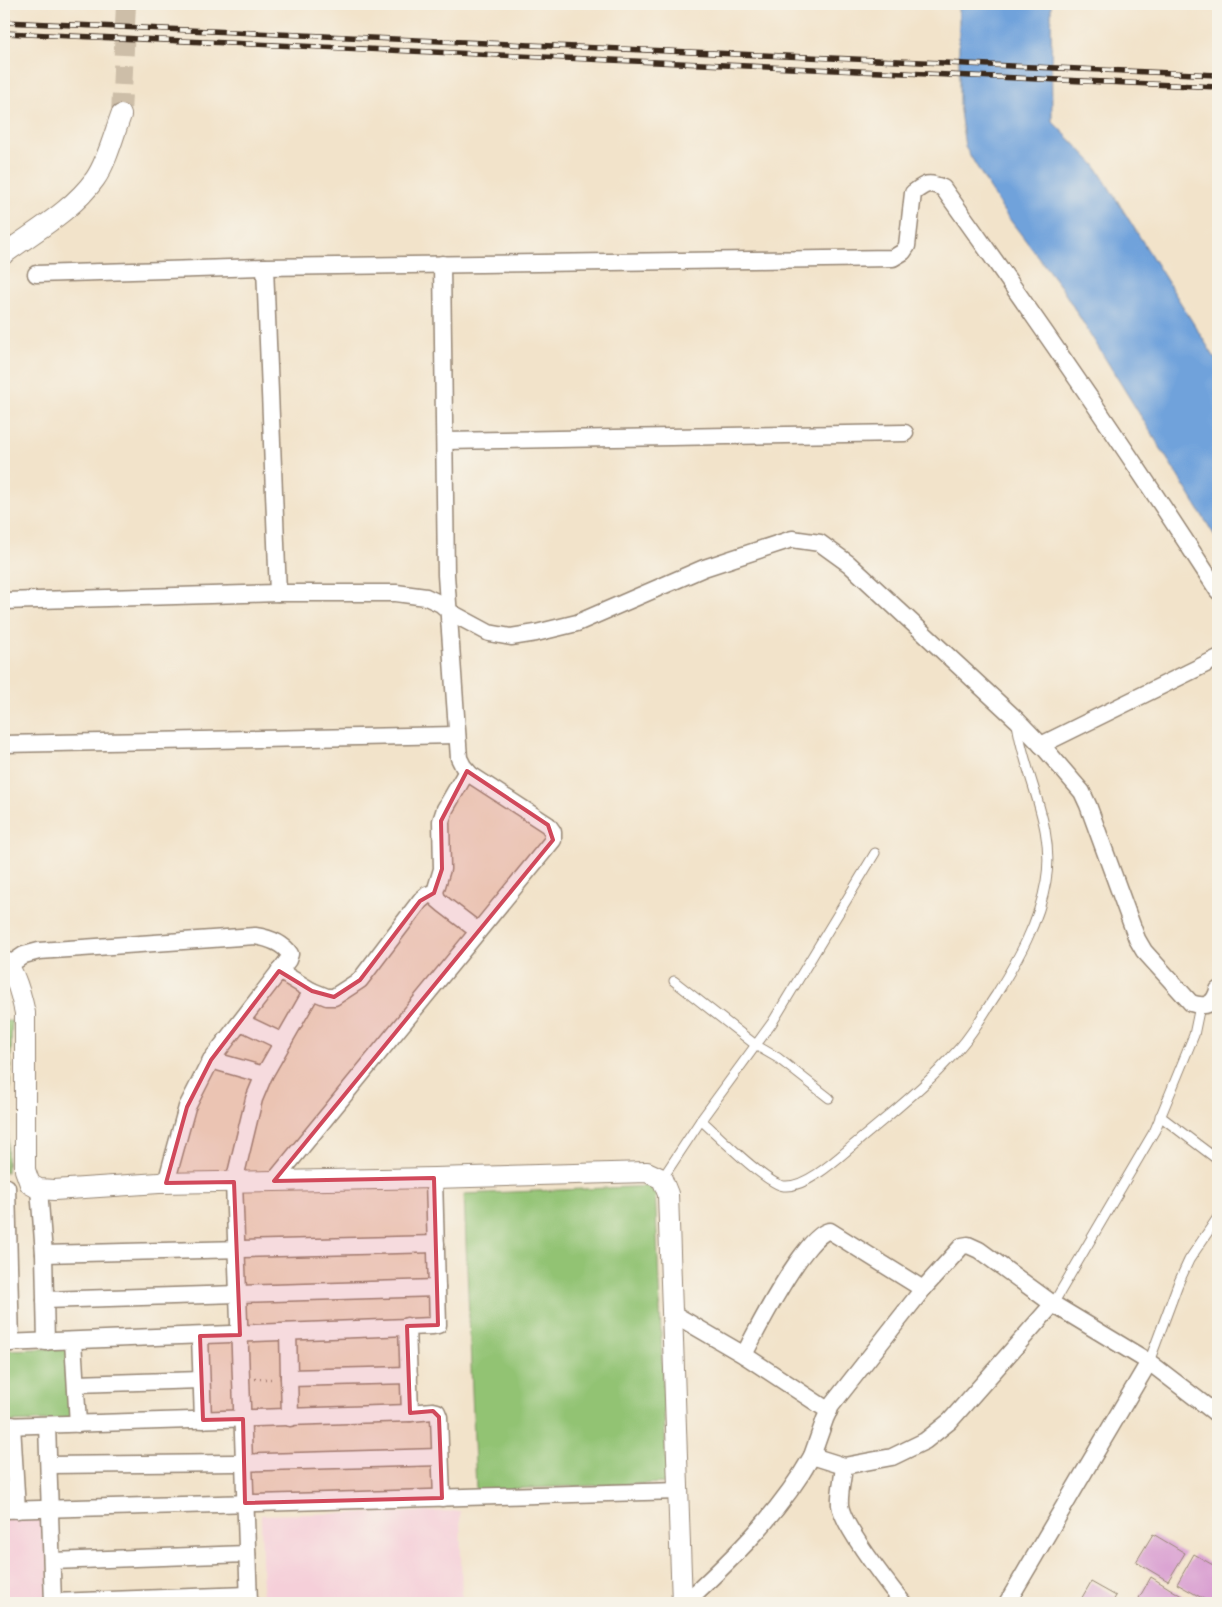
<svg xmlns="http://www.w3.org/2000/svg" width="1222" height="1607" font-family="Cardo,serif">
<rect width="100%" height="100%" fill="#f7f3e8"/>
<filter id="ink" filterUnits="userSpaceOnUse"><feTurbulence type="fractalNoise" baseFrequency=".02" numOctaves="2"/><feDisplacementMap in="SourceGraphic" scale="10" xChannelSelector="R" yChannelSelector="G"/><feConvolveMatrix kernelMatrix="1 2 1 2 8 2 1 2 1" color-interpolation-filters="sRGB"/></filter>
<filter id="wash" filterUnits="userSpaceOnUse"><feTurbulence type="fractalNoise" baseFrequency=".0096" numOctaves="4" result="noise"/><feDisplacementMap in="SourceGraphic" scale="20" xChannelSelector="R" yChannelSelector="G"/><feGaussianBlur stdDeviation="1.12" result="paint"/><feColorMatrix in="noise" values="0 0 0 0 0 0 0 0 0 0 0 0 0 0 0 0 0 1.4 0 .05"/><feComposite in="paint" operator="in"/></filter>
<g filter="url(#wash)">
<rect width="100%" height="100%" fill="#f2e3ca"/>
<!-- built -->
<g fill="#f5cfd9">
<path d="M460,1511L462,1603H263L261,1515Z"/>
<path d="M47,1512L49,1603H4V1514Z"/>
</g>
<!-- green -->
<g fill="#92c373" stroke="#667648">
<path d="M4,1021H12L7,1172H4Z"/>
<path d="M655,1186L667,1483L476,1490L464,1194Z"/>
<path d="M71,1348L73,1420L4,1422V1350Z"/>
</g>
<!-- water -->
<path fill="#6fa2db" stroke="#55667c" d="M959,4H1051L1052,121L1095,165L1218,363V541L1061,287L1004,212L965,147L959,104Z"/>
<g id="blocks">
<!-- building -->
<g fill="#d99fd1">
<path d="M1153,1534L1185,1553L1168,1581L1136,1562Z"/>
<path d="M1194,1554L1218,1568V1591L1211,1603L1177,1584Z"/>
<path d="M1151,1577L1193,1603H1147L1139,1598Z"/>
<path d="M1091,1582L1116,1596L1112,1603H1085L1080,1601Z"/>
</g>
</g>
</g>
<g filter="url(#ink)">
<use href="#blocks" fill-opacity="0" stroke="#968674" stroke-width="1"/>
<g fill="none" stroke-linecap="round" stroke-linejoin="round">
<!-- tertiary-tunnel -->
<path stroke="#cdbea8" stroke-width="20" stroke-dasharray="20 10" stroke-linecap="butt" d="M121,115L126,4"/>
<!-- service casing -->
<g stroke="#968674" stroke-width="11">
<g id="service">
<path d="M674,981L757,1046L778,1058L829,1098"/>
<path d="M1160,1116L1218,1160"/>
<path d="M701,1120C717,1134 766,1184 784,1186C807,1188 839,1157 857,1142C884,1119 914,1096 939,1070C949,1059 961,1048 969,1036C979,1023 987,1008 996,995C1018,959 1039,923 1046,881C1056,826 1024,776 1017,723"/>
<path d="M662,1179L701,1120L772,1023L875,853"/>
<path d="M1053,1304L1155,1130L1194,1035L1200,1006"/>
<path d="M1149,1362L1178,1284L1189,1260L1218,1217"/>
</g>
</g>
<!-- minor casing -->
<g stroke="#968674" stroke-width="19">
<g id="minor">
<path d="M265,267L278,593"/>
<path d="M36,274L265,267L893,258L903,252L907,246L913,193C925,184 928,181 943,188C1038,320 1130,455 1218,591"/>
<path d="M446,441L905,433"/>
<path d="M4,601L278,593H396L426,597L441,604L450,612L489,633L511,637L536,633L577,623L704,568L792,539L820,543L849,564L1017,720L1046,750L1082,792L1088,805L1137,939L1144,951L1191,1003C1205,1008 1214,1005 1218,990"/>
<path d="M4,744L457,735"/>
<path d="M1041,745L1218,658"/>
<path d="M467,771L445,809L441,821L442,869L435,892L437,899L444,905L478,931"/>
<path d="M9,965L24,955L39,951L255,936C268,938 282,942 290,954L288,960L211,1060L187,1107L166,1183"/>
<path d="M279,971L312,991L327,997H334L360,980L420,901L427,895L435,892"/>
<path d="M241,1022L283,1042"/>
<path d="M211,1060L264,1075L254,1099L234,1182L249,1603"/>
<path d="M264,1075L312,991"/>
<path d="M274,1181L553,840V832L548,825L471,775L463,766L459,758L446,575L442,264"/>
<path d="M7,1187L11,1343"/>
<path d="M39,1189L44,1254L46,1342"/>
<path d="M44,1254L436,1244"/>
<path d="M45,1300L437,1288"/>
<path d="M672,1313L744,1355L829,1411"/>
<path d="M407,1326L410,1413"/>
<path d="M288,1332L290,1418"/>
<path d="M200,1336L203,1420"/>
<path d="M73,1341L78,1424"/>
<path d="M4,1343L433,1326L438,1325L434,1178"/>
<path d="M744,1355C755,1333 807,1231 830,1231L923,1289"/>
<path d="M289,1378L409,1375"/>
<path d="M76,1384L201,1380"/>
<path d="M12,1425L17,1510"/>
<path d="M47,1425L53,1603"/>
<path d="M4,1426L410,1413L433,1411L437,1412L439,1417L442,1498"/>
<path d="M812,1456L825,1419L831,1406L923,1289L962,1246L968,1245L979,1250L1053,1304L1149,1362L1218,1415"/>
<path d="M49,1465L234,1463L440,1457"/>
<path d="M844,1466C843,1478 839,1493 840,1505C843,1527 888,1584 903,1603"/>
<path d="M4,1510L679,1491"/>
<path d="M52,1561L247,1554"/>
<path d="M53,1602L248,1595"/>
<path d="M685,1603C733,1558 780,1513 812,1456L844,1466L892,1457L925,1441L950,1421L1053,1304"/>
<path d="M1007,1603L1149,1362"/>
</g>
</g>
<!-- tertiary casing -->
<g stroke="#968674" stroke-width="22">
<g id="tertiary">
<path d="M4,254C35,231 72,211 95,179C107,162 114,134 121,115"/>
<path d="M4,961C15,970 22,999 25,1013V1170L30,1184L39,1189L54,1190L159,1183L434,1178L647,1172L662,1179L668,1194L682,1603"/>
</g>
</g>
<!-- path -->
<path stroke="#968674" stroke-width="2.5" stroke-dasharray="1 4" stroke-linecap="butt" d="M255,1379H275"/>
<!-- service -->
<use href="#service" stroke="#fff" stroke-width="9"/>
<!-- minor -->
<use href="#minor" stroke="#fff" stroke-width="16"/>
<!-- tertiary -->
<use href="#tertiary" stroke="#fff" stroke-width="20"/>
<!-- rail casing -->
<g stroke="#3b2a1e" stroke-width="5.5">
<g id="rail">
<path d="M4,22L1218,75"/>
<path d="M4,33L1218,87"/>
</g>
</g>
<!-- rail -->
<use href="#rail" stroke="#f7f3e8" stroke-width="4" stroke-dasharray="11" stroke-linecap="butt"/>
</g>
</g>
<!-- marked area -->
<path fill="#d1495b" fill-opacity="0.2" stroke="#d1495b" stroke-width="4" stroke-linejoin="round" d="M467,771L548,825L553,840L274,1181L434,1178L438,1325L407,1326L410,1413L433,1411L439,1417L442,1498L245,1503L243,1419L203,1420L200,1336L240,1335L234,1182L166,1183L187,1107L211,1060L279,971L312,991L334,997L360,980L420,901L434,893L442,869L441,821Z"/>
<!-- margin -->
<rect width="1222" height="1607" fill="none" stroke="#f7f3e8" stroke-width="20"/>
</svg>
